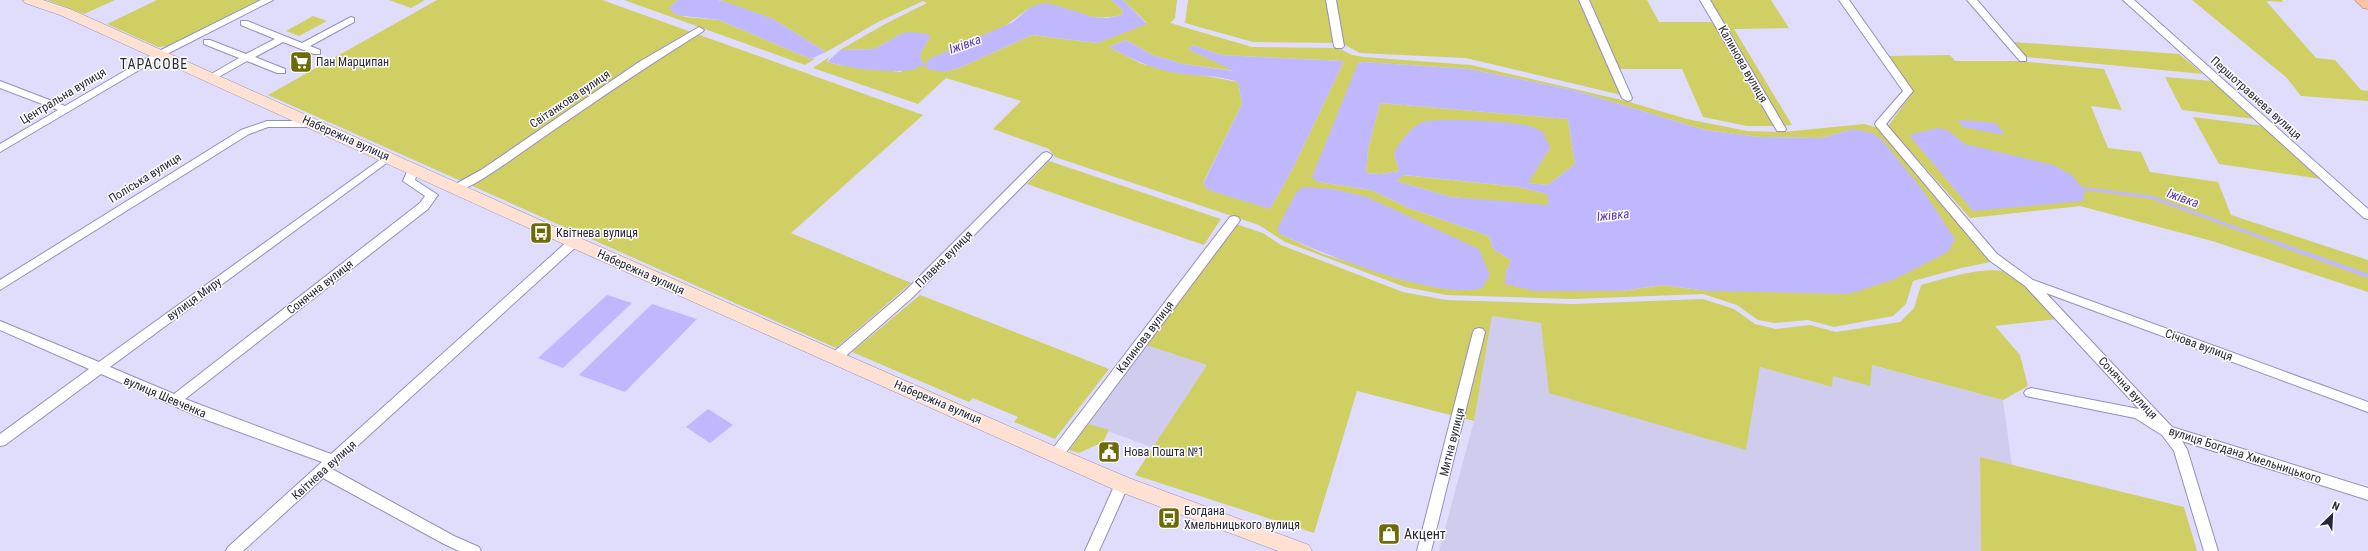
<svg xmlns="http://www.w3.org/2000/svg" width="2368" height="551" font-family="'Roboto Condensed',sans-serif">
<rect width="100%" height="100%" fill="#e0ddfc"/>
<!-- built -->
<g fill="#cfccee">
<path d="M1492,316L1541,323L1746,450L1760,367L1832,387L1833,376L1871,365L2003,400L2012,466L1980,457L1981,551H1439L1474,421Z"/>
<path d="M1146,345L1207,365L1154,448L1088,424Z"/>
</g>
<!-- green -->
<g fill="#cfcf63" fill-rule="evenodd">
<path d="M47,0H115L84,14Z"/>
<path d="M157,0H261L169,46L158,47L107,24Z"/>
<path d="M389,0H425L411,8Z"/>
<path d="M437,0H602L923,115L791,233L911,283L836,348L268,95Z"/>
<path d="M624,0H678L669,8L685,17L719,20L811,59L816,58L805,65Z"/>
<path d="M719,0H1111L1123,10L1122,15C1112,17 1104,18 1094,17C1070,14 1055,0 1029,8L944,72L959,68L1032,35L1098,43L1147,23L1123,0H1177L1175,18L1170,23L1252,47L1338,48L1352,55L1364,57L1471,65L1626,101L1687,119L1747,131L1783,132L1864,124L1878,128L1991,262L1961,268L1913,281L1906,304L1893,316L1834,327L1808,320L1774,323L1758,320L1737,305L1703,294L1572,299L1446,295L1405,287L1285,242L1259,225L1055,157L1049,149L993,129L1021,101L946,78L918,104L813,68L829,57L827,62L839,65L901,72L920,54L930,37L903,33L874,49L840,50L885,24L927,3L923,1L878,22L826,52L773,19ZM1126,40L1152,55L1183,64L1236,71L1188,49L1193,45L1221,55L1344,61L1293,168L1270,209L1203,183L1242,104L1238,82L1142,64L1109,47ZM1364,62L1469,69L1573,90L1705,130L1759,137L1821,138L1853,129L1707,291L1663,285L1621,291L1506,272L1511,260L1493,249L1489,236L1409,208L1371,190L1318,182L1358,63ZM1280,234L1419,284L1323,254Z"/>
<path d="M1188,0H1327L1335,43L1253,42L1185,23Z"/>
<path d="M1335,0H1580L1621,95L1466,58L1360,53L1343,44Z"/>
<path d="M1590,0H1647L1659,22H1713L1774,126H1747L1703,117L1682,69H1619Z"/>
<path d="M1708,0H1771L1789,28L1734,29L1792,125L1783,126Z"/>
<path d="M2192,0H2282L2283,2L2266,1L2316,58L2335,60L2361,90L2368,91V101L2301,96L2287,78Z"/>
<path d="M313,16L327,21L299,36L286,31Z"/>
<path d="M2013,42L2179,54L2203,74L2026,57Z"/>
<path d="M1950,55L1955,61H2019L2104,69L2122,110L2091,106L2108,148L2141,152L2150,172L2218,182L2231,215L2368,260V292L2212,241L2080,206L1970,218L1888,126L1913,92L1888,56Z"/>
<path d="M2165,77L2213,81L2254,119L2182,110Z"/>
<path d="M1380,103L1568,119L1575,164L1548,185L1527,183L1550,148L1394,153L1399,171L1381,174L1366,173L1368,149Z"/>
<path d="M2193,117L2264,126L2321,179L2219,164Z"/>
<path d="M1049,161L1221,219L1204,245L1027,184Z"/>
<path d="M1403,175L1519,187L1547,194L1550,206L1451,197L1396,181Z"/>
<path d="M1236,224L1263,233L1281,245L1403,292L1446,300L1574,304L1703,299L1734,309L1755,324L1776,329L1810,325L1836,332L1900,322L1914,308L1921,285C1941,280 1991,263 2011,274C2021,279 2047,309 2057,319L1995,326L2020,355L2028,386L2003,400L1872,365L1870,386L1833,376L1832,387L1760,367L1746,450L1549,393L1541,323L1492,316L1474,421L1357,391L1314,533L1135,475L1207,365L1146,345Z"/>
<path d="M920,295L1109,369L1055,439L1014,422L1018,417L973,398L969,402L852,352Z"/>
<path d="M1088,424L1109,430L1103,442L1079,453L1069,450Z"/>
<path d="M1980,457L2184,507L2197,551H1981Z"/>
</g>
<!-- water -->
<g fill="#c0b8ff" fill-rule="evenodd">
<path d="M678,0H718L729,3L773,19L826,52L811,59L719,20L676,15L669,8Z"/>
<path d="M1111,0H1123L1147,24L1098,43L1032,35L959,68L944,72L928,69L926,64L929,59L1013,22L1029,8L1036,5L1046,3L1058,6L1093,17L1107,18L1122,15L1123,10Z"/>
<path d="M911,32L928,34L930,37L920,54L922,61L916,69C888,74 854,69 827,62L840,50L874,49L903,33Z"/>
<path d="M1126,40L1152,55L1183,64L1234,71L1188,49L1193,45L1221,55L1344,61L1293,168L1270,209L1208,190L1203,184L1242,104L1238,82C1218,75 1196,76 1176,73C1152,69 1130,58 1109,47Z"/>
<path d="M1364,62L1469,69L1573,90L1705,130L1759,137L1821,138L1853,129L1873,133L1883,141L1924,192L1955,239L1948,252L1895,279L1849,294L1707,291L1663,285L1621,291H1534L1505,284L1506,272L1511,260L1493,249L1489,236L1409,208L1371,190L1318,182L1312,177L1358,63ZM1380,103L1568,119L1575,164L1548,185L1528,183L1550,148L1543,132C1539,130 1534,127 1529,126C1515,122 1431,116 1420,123C1409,130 1400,142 1394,153L1399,171L1381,174L1366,173L1368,149ZM1404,175L1519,187L1547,194L1549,205L1451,197L1396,181Z"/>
<path d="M1958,120L1996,123L2005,135L1963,127Z"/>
<path d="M1938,128L1947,130L1965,144L2053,165L2072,175L2085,191L2083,201L1973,211L1909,135Z"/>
<path d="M1303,187L1333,189L1367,197L1479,249L1490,275L1482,288C1438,301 1323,254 1280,234L1277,229L1296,193Z"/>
<path d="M607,295L632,303L563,368L538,358Z"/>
<path d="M652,304L697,319L625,392L579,375Z"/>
<path d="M708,409L733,425L710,443L686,427Z"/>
</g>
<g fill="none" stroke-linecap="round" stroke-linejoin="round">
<!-- stream-far1 -->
<g stroke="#c0b8ff" stroke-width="3">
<path d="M916,65L930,64"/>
<path d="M2079,188L2151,197L2282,245"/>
</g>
<!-- stream -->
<path stroke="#c0b8ff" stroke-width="4" d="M2279,244L2368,276"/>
<!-- street casing -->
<g stroke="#938ebd" stroke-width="2">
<g id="street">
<path d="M261,0H273L163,56L0,152V144L58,110L0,88V81L65,106L157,52Z"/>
<path d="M1326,0H1336L1344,46L1342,48H1336L1334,46Z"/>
<path d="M1579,0H1589L1632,98L1631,100L1627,101L1622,98Z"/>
<path d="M1700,0H1710L1786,129L1785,131H1777L1776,129Z"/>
<path d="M1839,0H1849L1913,91L1886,124L1997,254L2033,280L2368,402V412L2046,293L2172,427L2368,488V500L2182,441L2187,449L2218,551H2204L2174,451L2162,435L2135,418L2026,396L2024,393L2026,390L2031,388L2139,409L2025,286L1989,260L1876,126L1875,124L1876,122L1903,91Z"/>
<path d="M1967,0H1977L2026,57V61H2020Z"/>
<path d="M2123,0H2134L2368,209V219L2364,218Z"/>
<path d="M351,17L354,18V22L310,46L320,50V54H314L283,42L255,57L285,69V73H277L247,61L215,79L211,80L206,77L239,58L204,44V40H210L246,54L275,39L241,25V21H247L302,43Z"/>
<path d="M699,27L704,30L702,32C636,73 572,117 508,162C497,169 464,194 452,190L450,188L452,186L481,170L639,62Z"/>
<path d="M267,121H314L319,124L314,127H268L249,134L0,290V280L241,130Z"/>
<path d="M1047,152L1052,155L1051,157L913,297L840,361H830L829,358L830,355L905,291L1043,153Z"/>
<path d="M388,154L392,155L393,157L392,159L110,367L174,394L420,203L425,196L403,181L409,167H417L418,169L415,180L438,195L428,209L185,399L331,454L570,239H578L580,242L578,245L332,469L454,536L479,547L481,551H459L444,544L323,478L243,551H226L228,547L322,462L204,419L101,374L5,445L0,446V434L89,369L0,330V321L99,362Z"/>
<path d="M1234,216L1238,217L1240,220L1238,223L1061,459L1056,460L1051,459L1049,455L1051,451L1230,217Z"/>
<path d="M1479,328L1483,329L1485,332L1431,551H1417L1473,332L1475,329Z"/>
<path d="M1122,478L1127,480L1129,484L1099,551H1085L1115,484L1117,480Z"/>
</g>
</g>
<!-- secondary casing -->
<g stroke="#938ebd" stroke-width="1">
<path id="secondary" d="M23,0H43L70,9L580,238L1063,450L1129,478L1309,545L1312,551H1278L1115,490L568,246L60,15L25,3Z"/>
</g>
<!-- primary casing -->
<g stroke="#b07358" stroke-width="1">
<path id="primary" d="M2355,0H2368V9L2363,8Z"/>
</g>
<!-- street -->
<use href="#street" fill="#fff" fill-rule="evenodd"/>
<!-- secondary -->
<use href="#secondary" fill="#fee1d2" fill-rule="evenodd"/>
<!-- primary -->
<use href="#primary" fill="#fcc4a4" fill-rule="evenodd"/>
</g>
<!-- icons -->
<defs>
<g id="supermarket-square" transform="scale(1.15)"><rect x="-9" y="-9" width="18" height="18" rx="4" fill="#6c6b08" stroke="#fff"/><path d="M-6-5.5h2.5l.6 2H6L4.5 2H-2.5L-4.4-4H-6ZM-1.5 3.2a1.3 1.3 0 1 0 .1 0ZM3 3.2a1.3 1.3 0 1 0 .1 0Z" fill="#fff"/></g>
<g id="bus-square" transform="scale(1.15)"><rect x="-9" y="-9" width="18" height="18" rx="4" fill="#6c6b08" stroke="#fff"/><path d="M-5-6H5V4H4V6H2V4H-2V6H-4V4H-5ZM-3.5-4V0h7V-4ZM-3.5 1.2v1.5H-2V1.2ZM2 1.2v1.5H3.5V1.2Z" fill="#fff"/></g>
<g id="civic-square" transform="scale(1.15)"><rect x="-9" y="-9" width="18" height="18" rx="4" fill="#6c6b08" stroke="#fff"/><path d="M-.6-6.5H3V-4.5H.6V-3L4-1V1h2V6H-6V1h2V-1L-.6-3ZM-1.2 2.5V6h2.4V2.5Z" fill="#fff"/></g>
<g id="shop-square" transform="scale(1.15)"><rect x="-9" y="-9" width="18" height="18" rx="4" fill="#6c6b08" stroke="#fff"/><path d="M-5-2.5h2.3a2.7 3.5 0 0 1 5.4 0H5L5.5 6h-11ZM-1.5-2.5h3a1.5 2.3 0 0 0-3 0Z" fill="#fff"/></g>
</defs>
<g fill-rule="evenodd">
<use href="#supermarket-square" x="301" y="62"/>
<use href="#bus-square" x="541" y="233"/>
<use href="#civic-square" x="1109" y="452"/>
<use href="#bus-square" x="1169" y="518"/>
<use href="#shop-square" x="1389" y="534"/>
</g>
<g text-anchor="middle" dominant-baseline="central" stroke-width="3" stroke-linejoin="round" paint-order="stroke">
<!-- poi labels -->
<g font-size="12" fill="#282639" stroke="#fff" text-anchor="start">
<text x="316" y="62">Пан Марципан</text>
<text x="556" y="233">Квітнева вулиця</text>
<text x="1124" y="452">Нова Пошта №1</text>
<text x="1184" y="511">Богдана<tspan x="1184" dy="14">Хмельницького вулиця</tspan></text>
</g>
<!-- street labels -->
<g font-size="12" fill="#282639" stroke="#fff">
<text transform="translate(1743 64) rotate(60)">Калинова вулиця</text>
<text transform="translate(63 96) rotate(-31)">Центральна вулиця</text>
<text transform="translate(2256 98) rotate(42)">Першотравнева вулиця</text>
<text transform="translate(570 99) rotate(-34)">Світанкова вулиця</text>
<text transform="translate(346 138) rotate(24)">Набережна вулиця</text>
<text transform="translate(145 178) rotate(-32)">Поліська вулиця</text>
<text transform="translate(944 259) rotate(-45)">Плавна вулиця</text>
<text transform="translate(641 272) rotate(24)">Набережна вулиця</text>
<text transform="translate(320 287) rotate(-38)">Сонячна вулиця</text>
<text transform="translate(194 299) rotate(-36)">вулиця Миру</text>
<text transform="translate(1145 337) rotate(-53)">Калинова вулиця</text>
<text transform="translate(2199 345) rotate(20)">Січова вулиця</text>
<text transform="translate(2128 388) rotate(47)">Сонячна вулиця</text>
<text transform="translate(165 397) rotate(23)">вулиця Шевченка</text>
<text transform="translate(938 402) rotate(23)">Набережна вулиця</text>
<text transform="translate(1452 442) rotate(-76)">Митна вулиця</text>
<text transform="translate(2245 455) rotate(18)">вулиця Богдана Хмельницького</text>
<text transform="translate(324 470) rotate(-42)">Квітнева вулиця</text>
</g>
<!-- water labels -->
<g font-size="13" font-style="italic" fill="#5833b7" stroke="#fff">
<text transform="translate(965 44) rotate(-20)">Іжівка</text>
<text transform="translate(2183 198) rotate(20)">Іжівка</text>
<text transform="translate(1613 215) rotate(-6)">Іжівка</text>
</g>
<!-- quarter labels -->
<g font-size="14" letter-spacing="1" fill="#282639" stroke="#fff">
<text x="154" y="64">ТАРАСОВЕ</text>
</g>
<!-- near-poi labels -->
<g font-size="14" fill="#282639" stroke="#fff" text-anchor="start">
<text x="1404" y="534">Акцент</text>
</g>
</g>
<!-- north arrow -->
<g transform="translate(2332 515) rotate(24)" stroke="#ffffff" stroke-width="3" paint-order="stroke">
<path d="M0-3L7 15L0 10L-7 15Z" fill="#282639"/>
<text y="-6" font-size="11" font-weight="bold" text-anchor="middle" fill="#282639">N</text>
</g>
</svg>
